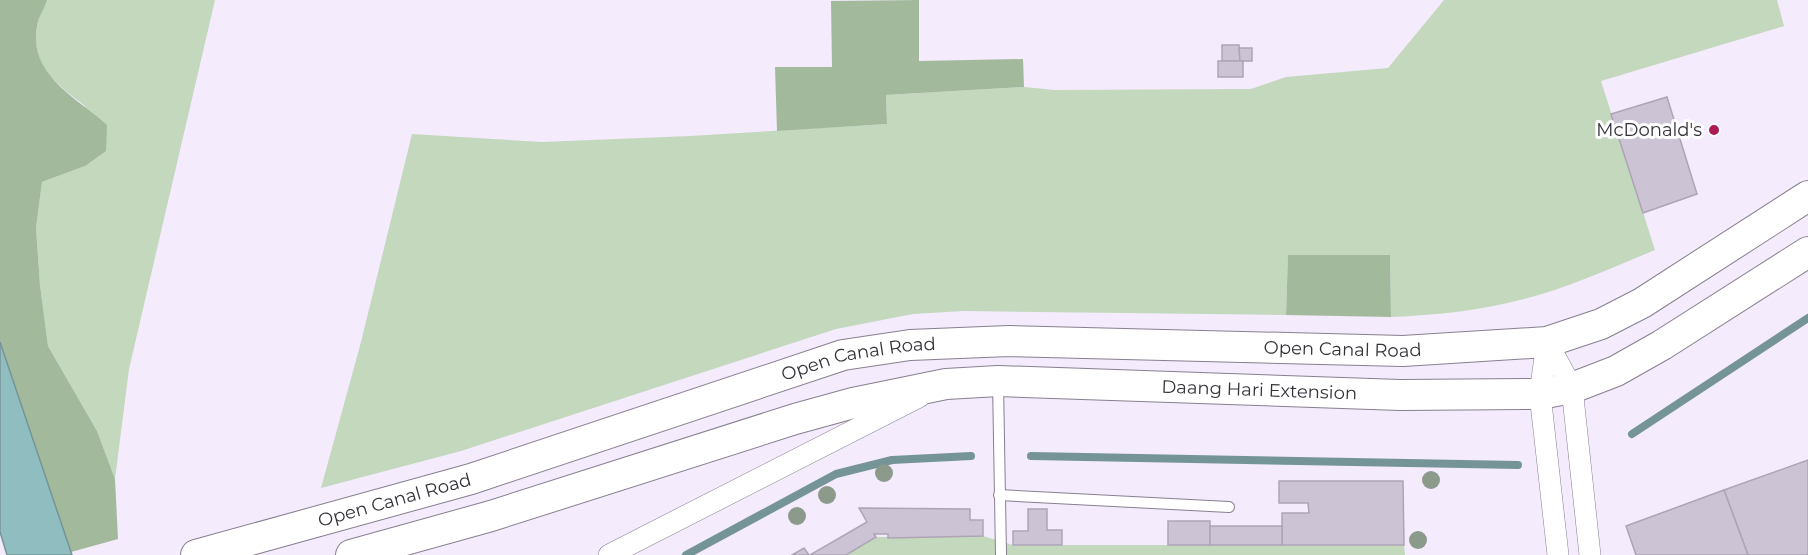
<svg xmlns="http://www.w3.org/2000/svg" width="1808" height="555" font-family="Montserrat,sans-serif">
<rect width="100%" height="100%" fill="#f4ebfd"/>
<!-- green -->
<g fill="#c3d8bd">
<path d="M47,0H215L129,369L115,479L97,431L48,346L40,285L36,228L42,182L85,166V106C57,84 30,67 37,26C38,17 45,9 47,0Z"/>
<path d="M1444,0H1777L1784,26L1601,81L1655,250C1611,268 1566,289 1520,300C1478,311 1434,315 1391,317L1390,255H1288L1286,315L963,311L913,314L836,329L461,451L321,488L361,342L412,134L542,142L690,136L887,124L886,95L1024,87L1055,90L1251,89L1286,77L1388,68Z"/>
<path d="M983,536L1013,545H1404L1405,555H846L876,537Z"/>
</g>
<!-- forest -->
<g fill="#a2b99b">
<path d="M0,0H47C45,9 38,17 37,26C28,75 76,97 107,125L106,151L85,166L42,182L36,228L40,285L48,346L97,431L115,479L118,539L71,552L22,414L0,342Z"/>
<path d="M919,0V61L1023,59L1024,87L886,95L887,124L777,131L775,67H832L831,1Z"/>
<path d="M1288,255H1390L1391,317L1286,315Z"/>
</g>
<!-- water -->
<path fill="#90bec0" stroke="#759497" stroke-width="1.5" d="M0,342L72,555H7L0,532Z"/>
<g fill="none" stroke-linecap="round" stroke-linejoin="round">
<!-- stream -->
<g stroke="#759497" stroke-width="8">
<path d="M1632,434L1808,318"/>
<path d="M1031,456L1518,465"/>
<path d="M686,555L836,474L892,460L971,456"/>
</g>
</g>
<!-- building -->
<g fill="#ccc4d4" stroke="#ada5b5" stroke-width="1.5">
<path d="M1222,45H1239L1240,61H1222Z"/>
<path d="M1239,48H1252V61H1240Z"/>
<rect x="1218" y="61" width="25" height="16"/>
<path d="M1667,97L1697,194L1643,213L1611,114Z"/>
<path d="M1808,460V555H1748L1724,490Z"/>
<path d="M1279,481H1403L1404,545H1282V513H1309L1308,503H1279Z"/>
<path d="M1724,490L1748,555H1636L1626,526Z"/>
<path d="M859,508L970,509V520H983V536L888,538V534H874L876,537L846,555H810L867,522Z"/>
<path d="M1028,509H1047V530H1062V545H1013V531H1028Z"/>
<rect x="1168" y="521" width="42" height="24"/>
<rect x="1210" y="526" width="72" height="19"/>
<path d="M804,548L809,555H792Z"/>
</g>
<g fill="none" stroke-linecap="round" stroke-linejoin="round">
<!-- lane casing -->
<g stroke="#877f8e" stroke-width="12">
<g id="lane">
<path d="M998,382L1001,555"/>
<path d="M999,495L1229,507"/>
</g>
</g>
<!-- street casing -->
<g stroke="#877f8e" stroke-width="22">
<g id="street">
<path d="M1547,342L1572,388L1590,555"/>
<path d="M1547,342L1540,394L1558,555"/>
<path d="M609,555L919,397"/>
</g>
</g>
<!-- secondary casing -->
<g stroke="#877f8e" stroke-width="32">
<g id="secondary">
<path id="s1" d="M196,555L471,479L843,355L910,345L1009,341L1403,351L1547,342L1601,324L1642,303L1808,196"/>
<path id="s2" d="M351,555L491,516L795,419L853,403L946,384L998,381L1400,395L1540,394L1572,388L1616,371L1662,345L1808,252"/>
</g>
</g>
<!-- lane -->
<use href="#lane" stroke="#fff" stroke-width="10"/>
<!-- street -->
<use href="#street" stroke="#fff" stroke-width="21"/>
<!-- secondary -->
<use href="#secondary" stroke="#fff" stroke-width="30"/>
</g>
<!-- trees -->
<g fill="#8b9a8a">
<circle cx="884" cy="473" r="9"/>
<circle cx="1431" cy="480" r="9"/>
<circle cx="827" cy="495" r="9"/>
<circle cx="797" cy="516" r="9"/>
<circle cx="1418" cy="540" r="9"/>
</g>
<!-- markers -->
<circle fill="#ac1b53" stroke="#fdfdfd" stroke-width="2" cx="1714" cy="130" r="6"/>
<g text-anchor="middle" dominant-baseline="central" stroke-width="6" stroke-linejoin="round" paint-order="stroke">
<!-- poi labels -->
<g font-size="18" fill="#353138" stroke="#fdfdfd" text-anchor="end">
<text x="1702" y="130">McDonald's</text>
</g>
<!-- street labels -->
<g font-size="18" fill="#353138" stroke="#fdfdfd">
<text stroke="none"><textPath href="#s1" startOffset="1178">Open Canal Road</textPath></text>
<text stroke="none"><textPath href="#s1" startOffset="692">Open Canal Road</textPath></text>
<text stroke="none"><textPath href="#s2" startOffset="933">Daang Hari Extension</textPath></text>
<text stroke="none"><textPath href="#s1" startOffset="206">Open Canal Road</textPath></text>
</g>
</g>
</svg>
